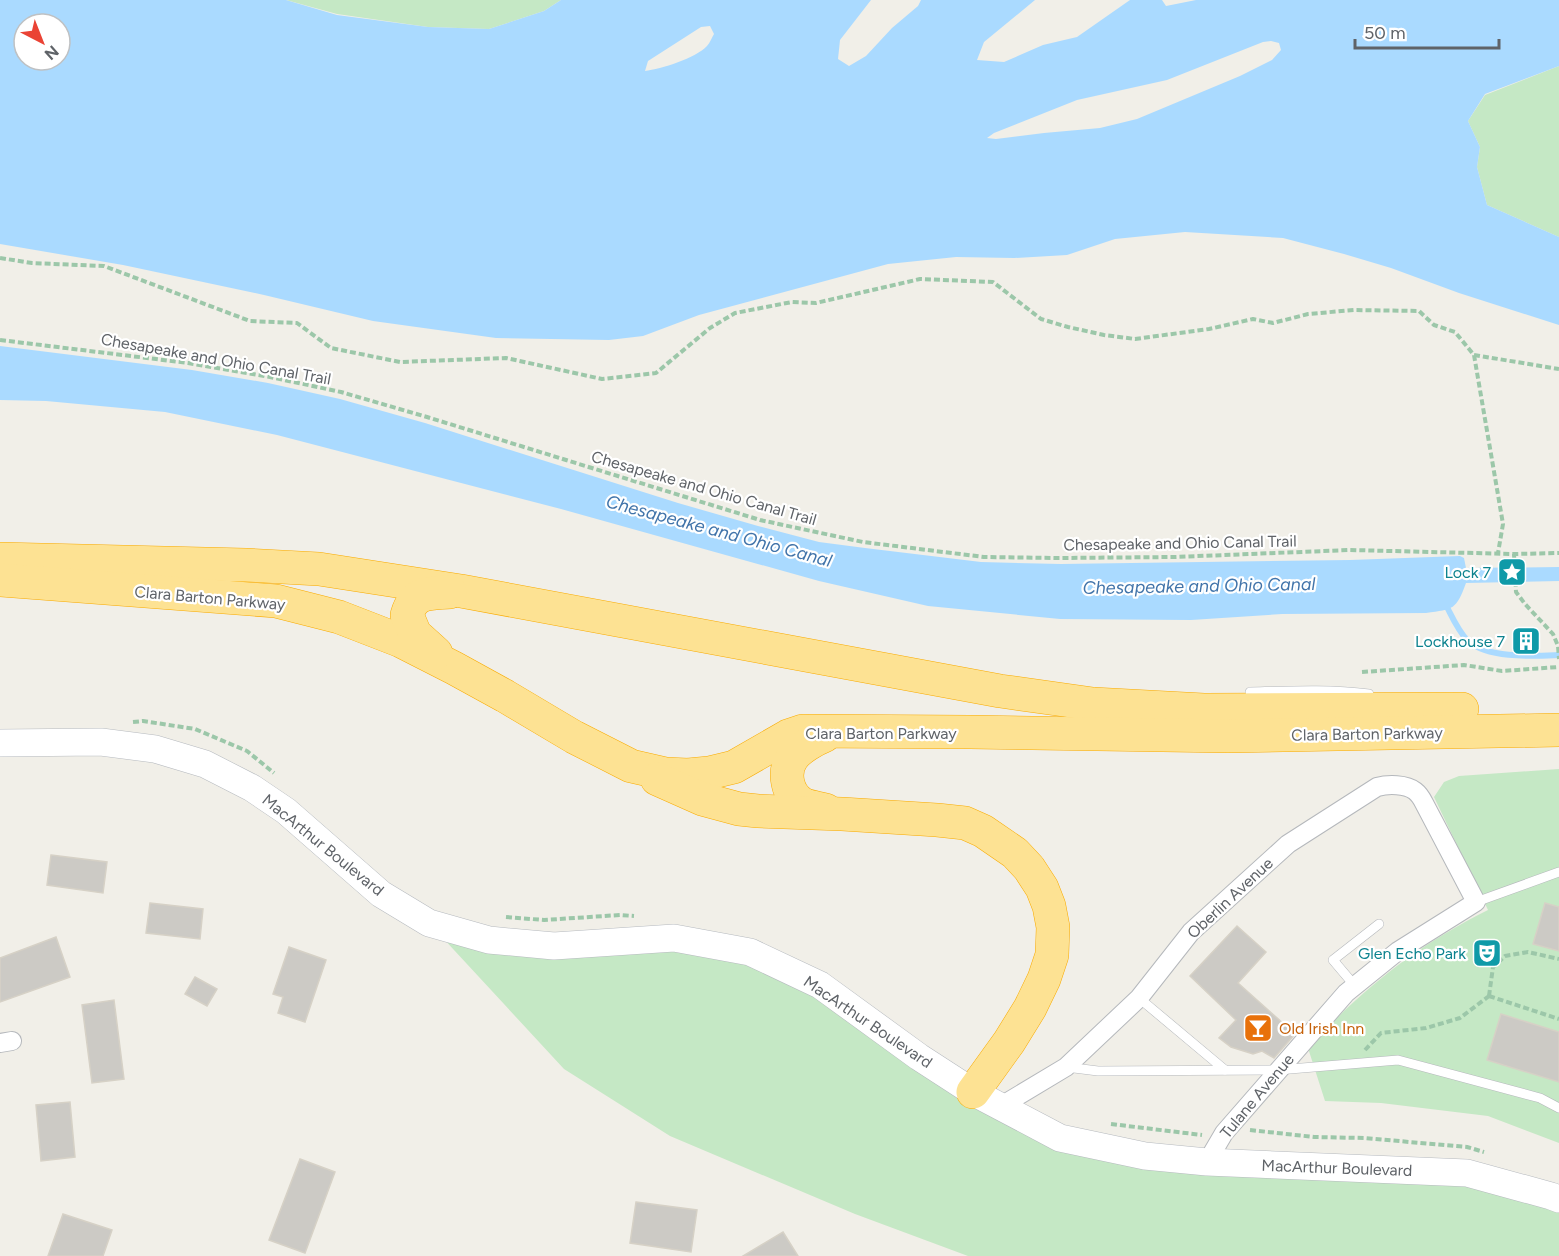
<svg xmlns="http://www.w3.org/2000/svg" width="1559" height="1256" font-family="Figtree,sans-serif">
<rect width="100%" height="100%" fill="#f1efe8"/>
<!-- green -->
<g fill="#c5e8c5">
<path d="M286,0H561L544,11L489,29L428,27L337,14Z"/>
<path d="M1559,66V237L1487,205L1477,167L1480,147L1468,121L1485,95Z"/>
<path d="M1559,769V1143L1488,1116L1381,1103L1325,1101L1308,1048C1362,989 1416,946 1488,910L1434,797L1444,782L1459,776Z"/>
<path d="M429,923L750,952L1060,1138L1467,1173L1559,1199V1256H968L855,1214L670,1136L564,1069Z"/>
</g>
<!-- water -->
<g fill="#aadaff" fill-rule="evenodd">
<path d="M0,0H286L337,15L428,27L489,29L544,11L561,0H871L840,40L838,59L849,66L866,56L892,28L918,6L921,0H1035L984,42L977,60L1004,62L1043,45L1077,37L1130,0H1162L1166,6L1196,0H1559V66L1485,94L1468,121L1480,147L1477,167L1487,205L1559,237V325L1459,293L1391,268L1344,254L1283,238L1185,232L1115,239L1067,255L1014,258L956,257L888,264L699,315L643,336L609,340L496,338L373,321L264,295L123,265L0,244ZM24,24H60V60H24ZM710,26L714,34C712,37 710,43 707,46C696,58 661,69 645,71L648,61L701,27ZM1271,41L1279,43L1281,50L1272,60L1240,76L1137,119L1100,128L1044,133L996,139L987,138L994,133L1077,100L1167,80L1263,42Z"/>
<path d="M0,346L192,370L268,383L340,399L425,423L678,503L758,526L819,542L865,548L981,562L1061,564L1350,560L1460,556L1464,558L1466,568L1559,567V581L1466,583C1456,610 1454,609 1426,613L1282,614L1191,620L1060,619L928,606L819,581L561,509L277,435L165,412L46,401L0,400Z"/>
</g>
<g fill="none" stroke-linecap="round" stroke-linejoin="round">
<!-- stream -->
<path stroke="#aadaff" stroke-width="6" d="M1448,609C1454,621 1459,632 1468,641C1489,659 1533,656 1559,655"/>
</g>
<!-- building -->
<g fill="#cccac5" stroke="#d6d1c6" stroke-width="1.5">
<path d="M51,855L107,862L103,893L47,885Z"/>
<path d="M150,903L203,909L200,939L146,933Z"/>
<path d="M1545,903L1559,907V951L1533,944Z"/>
<path d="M1237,926L1266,952L1238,983L1295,1034L1274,1058L1262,1051L1253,1054L1231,1047L1219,1038L1236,1020L1190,976Z"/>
<path d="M56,937L70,977L0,1002V958Z"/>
<path d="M289,947L326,960L305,1022L278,1013L283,997L273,994Z"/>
<path d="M195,977L217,989L207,1006L185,994Z"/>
<path d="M114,1000L124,1079L92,1083L82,1005Z"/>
<path d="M1501,1014L1559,1032V1082L1487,1060Z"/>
<path d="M70,1102L75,1157L41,1161L36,1105Z"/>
<path d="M300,1159L335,1172L305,1253L269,1240Z"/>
<path d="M636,1202L697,1210L691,1252L630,1243Z"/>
<path d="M63,1214L112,1230L103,1256H48Z"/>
<path d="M783,1232L798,1256H743Z"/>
</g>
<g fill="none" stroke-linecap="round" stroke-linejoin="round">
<!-- lane casing -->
<g stroke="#b5b8bc" stroke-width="10">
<g id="lane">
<path d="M1250,692C1290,691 1329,689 1369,694"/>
<path d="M1476,902L1559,872"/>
<path d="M1355,986L1333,960L1379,924"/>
<path d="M1139,998L1225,1070"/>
<path d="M1066,1067L1098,1071L1278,1070L1398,1060L1540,1098L1559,1108"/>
</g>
</g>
<!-- street casing -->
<g stroke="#b5b8bc" stroke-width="20">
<g id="street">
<path d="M0,1043L12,1041"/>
<path d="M1001,1106L1066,1067L1139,998L1191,932L1288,844L1377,787C1388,784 1406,784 1415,791C1419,794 1422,799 1424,803L1476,902L1398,951L1346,993L1224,1133L1207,1162"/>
</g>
</g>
<!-- secondary casing -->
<g stroke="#b6babf" stroke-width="28">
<path id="secondary" d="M0,743L101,742L155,749L205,764L252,788L286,811L381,894L429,923L489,940L554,946L674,938L750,952L820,985L919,1057L973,1092L1060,1138L1145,1156L1207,1162L1467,1173L1551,1196L1559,1199"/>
</g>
<!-- highway casing -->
<g stroke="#f9ab00" stroke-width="34">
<g id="highway">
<path d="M0,559L246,565L319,569L461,591L1000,691L1093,704L1204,710L1462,709"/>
<path d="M0,580L276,601L339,617L401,641L454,668L505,696L574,737L631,766L666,774L688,775L709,773L734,767L788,736L803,731L970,732L1228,736L1559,730"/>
<path d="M436,653L415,634L407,615C414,591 428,594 450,592"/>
<path d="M824,736C814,740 800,748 793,757C782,772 787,795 803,804C809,807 819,808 826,810"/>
<path d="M657,779L702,799L739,809L758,811L842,814L937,820L965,823L983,831L1015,853L1029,868L1042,888L1049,906L1053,927L1052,955L1044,979L1030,1008L1009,1042L973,1092"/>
</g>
</g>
<!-- path -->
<g stroke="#9cc7a9" stroke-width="4" stroke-dasharray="6 3" stroke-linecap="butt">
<path d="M0,258L32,263L104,266L250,321L297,323L331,348L400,362L506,358L602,379L656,373L710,328L735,313L792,302L816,303L920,279L993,282L1041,319L1068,327L1104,335L1135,339L1209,329L1253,319L1273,323L1308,314L1354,310L1419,311L1434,325L1455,332L1474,355L1503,524L1498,553"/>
<path d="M0,340L188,363L270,377L341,392L427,417L760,520L863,542L984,557L1059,558L1175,557L1350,550L1514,554L1559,553"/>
<path d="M1474,355L1559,369"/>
<path d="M1514,554L1516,592L1525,604L1553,634L1558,646L1559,659"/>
<path d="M1362,672L1464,665L1502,671L1559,667"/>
<path d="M133,722L143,721L195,729L247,751L274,773"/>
<path d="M506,917L544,920L620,915L634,916"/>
<path d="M1489,996L1493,967L1505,956L1528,952L1559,959"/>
<path d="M1489,996L1559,1019"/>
<path d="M1365,1050L1381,1033L1426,1028L1460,1018L1489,996"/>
<path d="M1111,1124L1202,1135"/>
<path d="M1250,1130L1314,1137L1364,1138L1467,1147L1484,1152"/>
</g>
<!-- lane -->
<use href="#lane" stroke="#fff" stroke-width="9"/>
<!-- street -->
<use href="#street" stroke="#fff" stroke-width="18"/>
<!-- secondary -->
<use href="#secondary" stroke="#fff" stroke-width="27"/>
<!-- highway -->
<use href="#highway" stroke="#fde293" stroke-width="33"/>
</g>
<!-- icons -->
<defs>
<g id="sight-square" transform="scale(1.5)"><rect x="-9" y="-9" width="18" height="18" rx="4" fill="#0f9aa8" stroke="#fff"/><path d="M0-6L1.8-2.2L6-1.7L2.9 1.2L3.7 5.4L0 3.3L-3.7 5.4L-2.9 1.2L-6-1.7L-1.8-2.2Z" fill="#fff"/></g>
<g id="building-square" transform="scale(1.5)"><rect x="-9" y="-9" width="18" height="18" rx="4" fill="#0f9aa8" stroke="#fff"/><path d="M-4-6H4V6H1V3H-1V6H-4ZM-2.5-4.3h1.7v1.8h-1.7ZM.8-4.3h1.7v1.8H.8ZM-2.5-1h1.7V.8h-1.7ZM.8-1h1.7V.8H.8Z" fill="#fff"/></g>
<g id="theatre-square" transform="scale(1.5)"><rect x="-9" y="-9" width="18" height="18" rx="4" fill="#0f9aa8" stroke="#fff"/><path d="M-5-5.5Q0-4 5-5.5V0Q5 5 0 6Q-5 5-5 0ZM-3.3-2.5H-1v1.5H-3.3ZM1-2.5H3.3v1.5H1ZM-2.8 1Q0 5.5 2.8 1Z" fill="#fff"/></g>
<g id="bar-square" transform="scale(1.5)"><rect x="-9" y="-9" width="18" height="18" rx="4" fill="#e8710a" stroke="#fff"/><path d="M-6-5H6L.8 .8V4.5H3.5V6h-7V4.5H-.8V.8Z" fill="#fff"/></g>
</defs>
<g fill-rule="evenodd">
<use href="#sight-square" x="1512" y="572"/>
<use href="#building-square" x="1526" y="641"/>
<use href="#theatre-square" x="1487" y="953"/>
<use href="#bar-square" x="1258" y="1028"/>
</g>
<g text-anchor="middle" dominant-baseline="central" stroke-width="4.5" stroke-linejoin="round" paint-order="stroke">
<!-- street labels -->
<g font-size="16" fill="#5f6368" stroke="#fff">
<text transform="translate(216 359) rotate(10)">Chesapeake and Ohio Canal Trail</text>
<text transform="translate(704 488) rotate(16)">Chesapeake and Ohio Canal Trail</text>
<text transform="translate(1180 543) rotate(-1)">Chesapeake and Ohio Canal Trail</text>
<text transform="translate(210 598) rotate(5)">Clara Barton Parkway</text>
<text x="881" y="733">Clara Barton Parkway</text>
<text transform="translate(1367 734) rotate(-1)">Clara Barton Parkway</text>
<text transform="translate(323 845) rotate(39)">MacArthur Boulevard</text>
<text transform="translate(1230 898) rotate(-43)">Oberlin Avenue</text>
<text transform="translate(868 1022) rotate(34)">MacArthur Boulevard</text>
<text transform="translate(1257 1096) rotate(-50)">Tulane Avenue</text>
<text transform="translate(1337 1168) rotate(2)">MacArthur Boulevard</text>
</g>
<!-- culture labels -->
<g font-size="16" fill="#0d838f" stroke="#fff" text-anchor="end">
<text x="1491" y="572">Lock 7</text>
<text x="1505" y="641">Lockhouse 7</text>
<text x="1466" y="953">Glen Echo Park</text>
</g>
<!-- food labels -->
<g font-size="16" fill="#c56008" stroke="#fff" text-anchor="start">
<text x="1279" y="1028">Old Irish Inn</text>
</g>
<!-- water labels -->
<g font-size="18" font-style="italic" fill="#4174aa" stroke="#fff">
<text transform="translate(719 531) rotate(15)">Chesapeake and Ohio Canal</text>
<text transform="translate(1199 586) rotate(-1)">Chesapeake and Ohio Canal</text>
</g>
</g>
<!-- north arrow -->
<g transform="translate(42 42) rotate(138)"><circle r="28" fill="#ffffff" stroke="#bfc1c3" stroke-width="1.5"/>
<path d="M0-4.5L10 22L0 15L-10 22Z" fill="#ea4335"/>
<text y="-9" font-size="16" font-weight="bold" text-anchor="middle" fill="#5f6368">N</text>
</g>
<!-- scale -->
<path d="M1355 39v9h144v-9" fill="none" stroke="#5f6368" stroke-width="3"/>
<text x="1364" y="39" font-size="18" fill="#5f6368" stroke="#ffffff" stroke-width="4.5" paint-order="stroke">50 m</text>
</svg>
